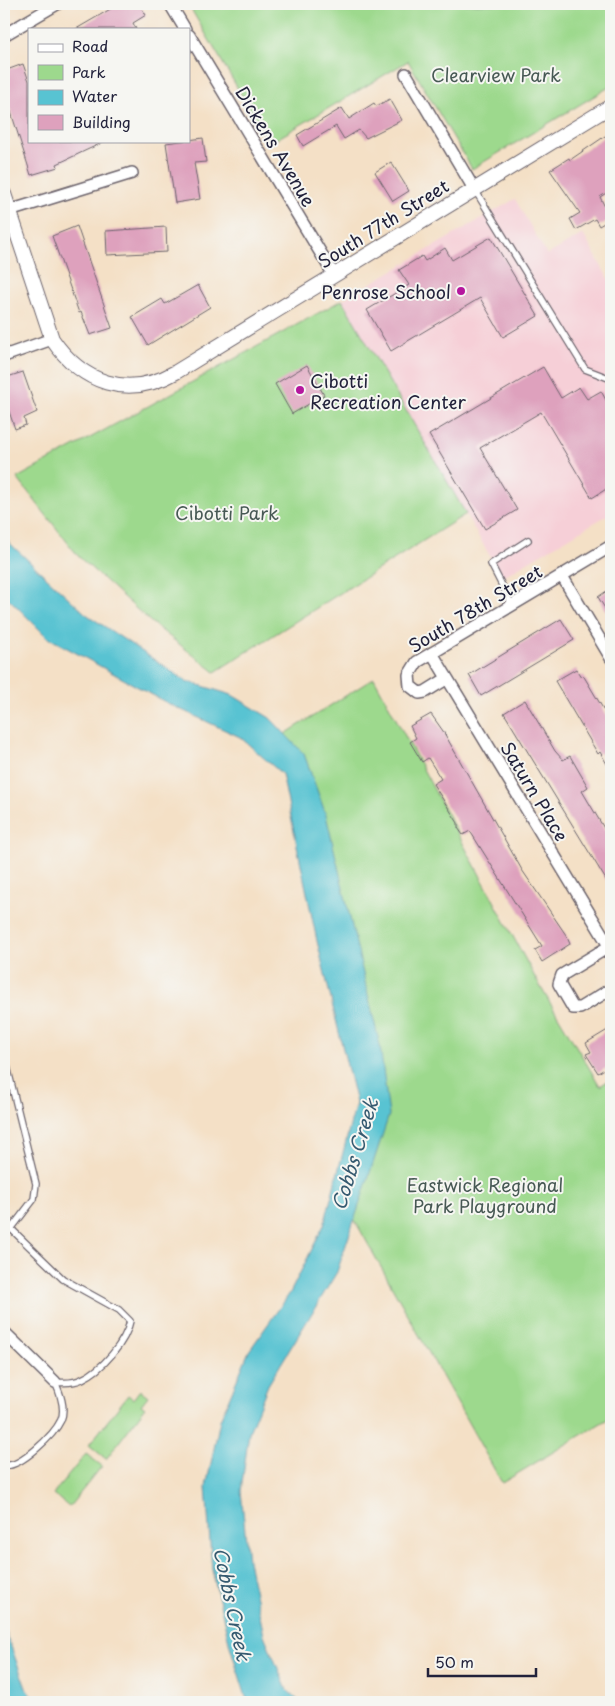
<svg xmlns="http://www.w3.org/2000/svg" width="615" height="1706" font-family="'Playpen Sans',sans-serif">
<rect width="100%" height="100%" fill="#f6f6f2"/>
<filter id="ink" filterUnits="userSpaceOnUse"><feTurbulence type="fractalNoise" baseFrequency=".02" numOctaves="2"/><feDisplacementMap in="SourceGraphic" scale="10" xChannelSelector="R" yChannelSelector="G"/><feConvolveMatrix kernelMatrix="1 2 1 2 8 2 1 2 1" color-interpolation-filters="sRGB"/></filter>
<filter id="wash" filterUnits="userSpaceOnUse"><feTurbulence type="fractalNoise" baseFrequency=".0096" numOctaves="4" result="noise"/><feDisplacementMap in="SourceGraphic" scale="20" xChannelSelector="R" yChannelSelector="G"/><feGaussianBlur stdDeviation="1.12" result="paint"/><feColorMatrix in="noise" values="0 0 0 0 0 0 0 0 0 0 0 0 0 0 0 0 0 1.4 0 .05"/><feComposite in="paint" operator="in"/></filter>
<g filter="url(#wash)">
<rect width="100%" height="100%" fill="#f4e0c6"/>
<!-- built -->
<path fill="#f6cfd7" d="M515,199L547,255L583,234L611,283V513L502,577L342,300Z"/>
<!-- green -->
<g fill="#9dd98d" stroke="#607e64">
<path d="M188,4H611V86L472,169L408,61L270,143Z"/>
<path d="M342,300L466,514L215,672L152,623L79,557L17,478Z"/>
<path d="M374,678L537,981L600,1086L611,1079V1417L502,1483L349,1210L384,1093L285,734Z"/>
<path d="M140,1390L148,1396L141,1405L145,1408L106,1459L89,1445L128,1395L133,1399Z"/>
<path d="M86,1454L102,1466L69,1507L53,1494Z"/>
</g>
<!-- water -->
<g fill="#58c3d2" stroke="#3d7286">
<path d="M4,538L86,614L186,681L232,695L270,718L304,754L326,815L380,1046L389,1115L337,1272L268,1385L249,1432L241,1491L248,1561L264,1635L287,1690L300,1702H249L247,1700L230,1646L212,1570L206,1487L220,1420L249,1351L290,1293L324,1225L356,1103L317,941L282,774L240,737L169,704L47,637L4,594Z"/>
<path d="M4,1627L26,1688L37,1702H4Z"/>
</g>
<g id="blocks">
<!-- building -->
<g fill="#dea1bd">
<path d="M119,4H139L146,15L133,23L136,29H76Z"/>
<path d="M23,64L29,81V141H106L57,164L58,167L31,175L4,90V71Z"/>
<path d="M390,99L402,120L366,138L359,130L344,139L336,126L303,146L297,135L342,108L349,119L374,103L376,106Z"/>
<path d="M611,132V190L600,197L611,219L599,226L595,219L576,230L570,219L580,213L550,170L569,158L570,160Z"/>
<path d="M203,138L206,162L194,163L200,199L175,203L166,143Z"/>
<path d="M391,162L409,191L393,201L375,172Z"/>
<path d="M77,226L112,328L90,335L81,312L79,313L52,236Z"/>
<path d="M166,227L167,252L107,255L106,231Z"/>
<path d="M491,237L538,316L503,337L480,298L391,351L367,310L409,285L399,270L422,256L425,261L445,248L452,260Z"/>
<path d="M198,285L210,307L148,345L132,317L162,299L165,304Z"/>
<path d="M307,365L324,395L292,414L275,384Z"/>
<path d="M543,367L561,398L579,387L587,399L601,391L611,409V486L592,498L541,412L480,448L517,510L485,529L429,435Z"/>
<path d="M23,372L37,412L24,418L26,425L15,429L4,397V378Z"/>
<path d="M611,588V618L598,597Z"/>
<path d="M561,619L574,640L481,696L469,675Z"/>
<path d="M576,669L581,677L583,675L611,722V771L600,752L598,754L555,681Z"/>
<path d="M525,700L555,751L563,760L570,756L588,787L582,791L611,840V888L504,713Z"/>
<path d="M431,714L443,731L522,870L566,935L570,944L542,962L535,950L542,946L470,831L463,835L458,828V823L433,784L441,779L428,758L422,762L410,742L416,738L410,726Z"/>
<path d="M611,1028V1065L598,1073L586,1054L591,1052L586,1043Z"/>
</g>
</g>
</g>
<g filter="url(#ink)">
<use href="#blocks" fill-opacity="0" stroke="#6c646c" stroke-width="1"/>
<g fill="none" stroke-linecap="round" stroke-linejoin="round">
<!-- service casing -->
<g stroke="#6c646c" stroke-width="8">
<g id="service">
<path d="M475,190L585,369L611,379"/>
<path d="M512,605L491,564L528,540"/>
<path d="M4,1054L36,1184L34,1199L11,1229"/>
<path d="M4,1222L63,1279L119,1310L130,1321C126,1342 102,1370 82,1379C74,1383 64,1383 55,1382C60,1393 66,1408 61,1420C54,1435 19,1469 4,1465"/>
</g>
</g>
<!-- minor casing -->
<g stroke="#6c646c" stroke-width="14">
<g id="minor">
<path d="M170,4L185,29"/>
<path d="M4,35L57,4"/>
<path d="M189,35L334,275"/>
<path d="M406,74L474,189"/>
<path d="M9,211L132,173"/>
<path d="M4,356L52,339"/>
<path d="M562,576L611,658"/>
<path d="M432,653L611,949"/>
<path d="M446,679L425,692L419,693L410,686L409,675L417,662L611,546"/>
<path d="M610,946L562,975L559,984L573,1008H580L611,989"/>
<path d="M4,1332L55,1382"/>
</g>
</g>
<!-- tertiary casing -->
<g stroke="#6c646c" stroke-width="16">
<path id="tertiary" d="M4,194L52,339C82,383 127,400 176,372L611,106"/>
</g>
<!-- service -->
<use href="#service" stroke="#fff" stroke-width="5.5"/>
<!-- minor -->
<use href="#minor" stroke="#fff" stroke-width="11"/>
<!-- tertiary -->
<use href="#tertiary" stroke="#fff" stroke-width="14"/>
</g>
</g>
<!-- markers -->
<g fill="#b5179e" stroke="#f6f6f2" stroke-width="2">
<circle cx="461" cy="291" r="5"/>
<circle cx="300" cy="390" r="5"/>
</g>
<g text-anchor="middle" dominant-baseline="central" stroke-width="4" stroke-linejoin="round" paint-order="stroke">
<!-- park labels -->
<g font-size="18" fill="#475954" stroke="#f6f6f2">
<text x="496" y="74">Clearview Park</text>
<text x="227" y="512">Cibotti Park</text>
<text x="485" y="1184">Eastwick Regional<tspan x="485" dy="21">Park Playground</tspan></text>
</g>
<!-- street labels -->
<g font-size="18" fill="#22223b" stroke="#f6f6f2">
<text transform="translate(276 146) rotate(59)">Dickens Avenue</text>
<text transform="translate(383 223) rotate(-32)">South 77th Street</text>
<text transform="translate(475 608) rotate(-31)">South 78th Street</text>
<text transform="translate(535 791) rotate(59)">Saturn Place</text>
</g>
<!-- poi labels -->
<g font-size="18" fill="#22223b" stroke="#f6f6f2" text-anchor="end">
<text x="451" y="291">Penrose School</text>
<text x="310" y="380" text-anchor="start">Cibotti<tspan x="310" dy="21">Recreation Center</tspan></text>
</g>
<!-- water labels -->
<g font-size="19" font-style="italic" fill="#355a70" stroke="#f6f6f2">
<text transform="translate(354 1154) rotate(-73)">Cobbs Creek</text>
<text transform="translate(233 1604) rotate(78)">Cobbs Creek</text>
</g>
</g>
<!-- margin -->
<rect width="615" height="1706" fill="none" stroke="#f6f6f2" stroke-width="20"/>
<!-- legend -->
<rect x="28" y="28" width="162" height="115" fill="#f6f6f2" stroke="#a1a1a9"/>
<rect x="38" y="44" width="25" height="8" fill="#ffffff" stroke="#a1a1a9"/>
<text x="72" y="52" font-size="15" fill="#22223b">Road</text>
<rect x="38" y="65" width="25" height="15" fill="#9dd98d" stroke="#a1a1a9"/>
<text x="72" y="78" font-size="15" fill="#22223b">Park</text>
<rect x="38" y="90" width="25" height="15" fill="#58c3d2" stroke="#a1a1a9"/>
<text x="72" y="102" font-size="15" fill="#22223b">Water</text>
<rect x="38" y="115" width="25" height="15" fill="#dea1bd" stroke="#a1a1a9"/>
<text x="72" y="128" font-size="15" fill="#22223b">Building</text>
<!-- scale -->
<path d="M428 1668v8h108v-8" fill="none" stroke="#22223b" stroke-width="2.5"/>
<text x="435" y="1668" font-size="15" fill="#22223b" stroke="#f6f6f2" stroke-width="4" paint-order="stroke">50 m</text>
</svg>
